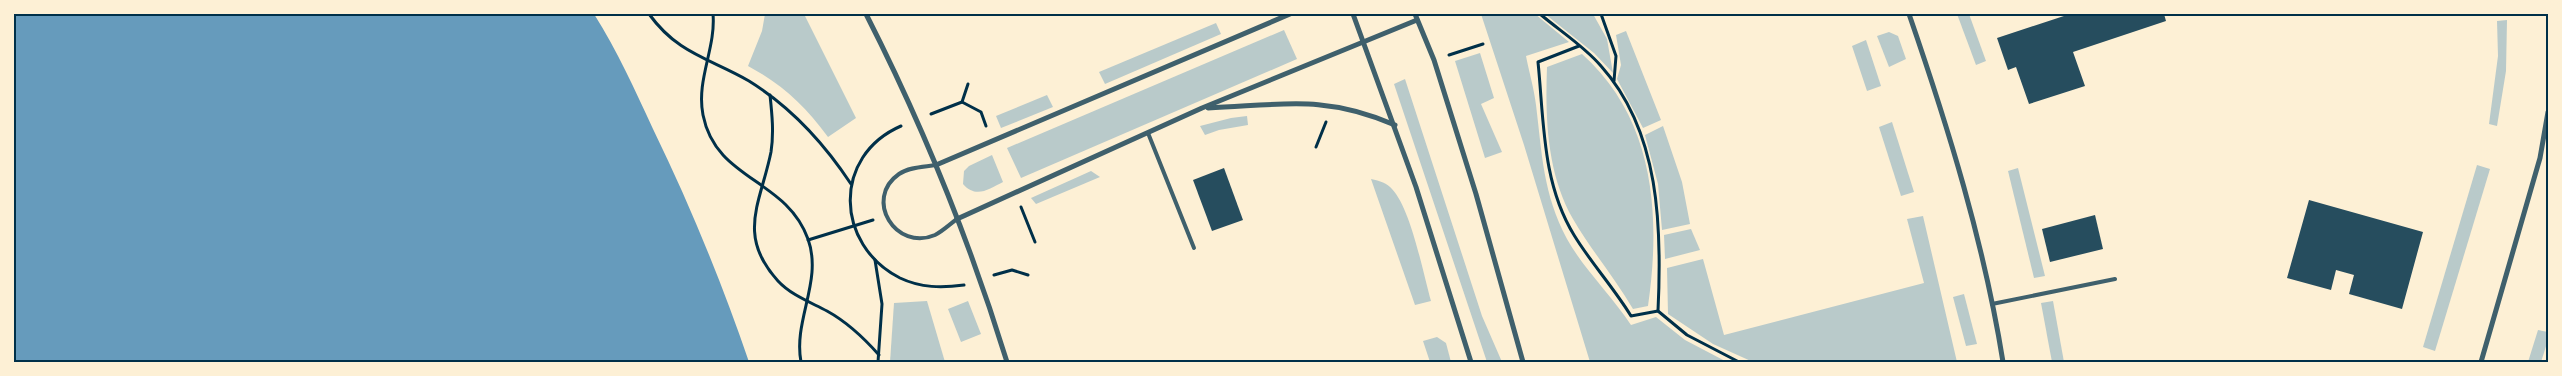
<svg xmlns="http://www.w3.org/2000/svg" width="2562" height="376" font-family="'Exo 2',sans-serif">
<rect width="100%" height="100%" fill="#fdf0d5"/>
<!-- green -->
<g fill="#b9caca">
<path d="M765,14H804L856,118L828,137C804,105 783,85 748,66L762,31Z"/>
<path d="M1481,14H1535L1569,42L1526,56C1529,72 1534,88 1536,105C1542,153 1543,194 1567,239C1583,268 1612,296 1631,325L1656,317L1685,340L1727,362H1590L1524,145Z"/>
<path d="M1545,14H1593L1607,39L1613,73L1594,53Z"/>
<path d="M1957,14H1969L1986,61L1976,65Z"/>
<path d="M2507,20L2506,71L2497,126L2489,124L2498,56L2497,21Z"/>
<path d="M1216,23L1221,34L1105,84L1099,72Z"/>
<path d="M1284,30L1297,59L1021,178L1007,148Z"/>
<path d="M1626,31L1661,120L1643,128L1617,79L1621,65L1616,35Z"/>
<path d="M1889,32L1898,36L1906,59L1889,67L1877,36Z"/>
<path d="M1866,40L1881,86L1867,91L1852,46Z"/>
<path d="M1480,53L1494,98L1481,104L1502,152L1485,158L1455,61Z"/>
<path d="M1582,54C1655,119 1661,216 1648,306L1633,309C1615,278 1591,250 1573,219C1547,174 1545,118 1547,67Z"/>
<path d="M1405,79L1482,316L1502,362H1487L1394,84Z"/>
<path d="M1047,95L1053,107L1001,128L996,116Z"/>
<path d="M1247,116L1248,125L1219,130L1205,135L1200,126L1231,118Z"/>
<path d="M1892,122L1914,192L1901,196L1879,127Z"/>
<path d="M1663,126L1682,182L1690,224L1662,230L1658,184L1645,135Z"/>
<path d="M992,155L1003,182C989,189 976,199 963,184L964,171L969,166Z"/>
<path d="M2477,165L2490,169L2435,351L2423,347Z"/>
<path d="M2018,168L2045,276L2034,278L2008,171Z"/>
<path d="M1091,171L1100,177L1036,204L1031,198Z"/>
<path d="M1371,179C1380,181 1387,183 1392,189C1411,209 1423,273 1431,301L1415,305Z"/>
<path d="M1923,216L1957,362H1753L1713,344L1668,314L1667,268L1703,259L1724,335L1924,283L1907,219Z"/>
<path d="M1691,229L1700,250L1665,259L1664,235Z"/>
<path d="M1964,294L1977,344L1966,346L1953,297Z"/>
<path d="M927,301L945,362H890L894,303Z"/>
<path d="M968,301L981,334L961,342L948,309Z"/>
<path d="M2053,301L2064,362H2052L2041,303Z"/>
<path d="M2538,330L2548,332V340L2541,362H2528Z"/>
<path d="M1437,337L1446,343L1451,362H1430L1423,341Z"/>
</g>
<!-- water -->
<path fill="#669bbc" d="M14,14H594C617,50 635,90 653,129C690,205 722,283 749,362H14Z"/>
<!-- building -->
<g fill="#264d5e">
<path d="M2070,14H2164L2166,21L2073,52L2085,86L2029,104L2016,67L2008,70L1997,38Z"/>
<path d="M1224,168L1243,220L1212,231L1193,180Z"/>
<path d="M2309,200L2423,232L2402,309L2349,294L2354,275L2336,270L2331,290L2287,278Z"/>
<path d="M2095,215L2103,249L2050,262L2042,229Z"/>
</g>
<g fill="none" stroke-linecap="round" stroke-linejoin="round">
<!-- path -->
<g stroke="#003049" stroke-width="3">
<path d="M649,14C678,54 709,58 749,81C791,107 824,143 851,184"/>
<path d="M713,14C716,48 696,80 703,115C716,181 786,178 808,239C823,281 793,320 801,362"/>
<path d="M1540,14C1560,31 1584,46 1601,66C1660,132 1662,227 1658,311L1687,335L1739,362"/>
<path d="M1601,14L1616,56L1614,81"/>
<path d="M1579,46L1538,62C1544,121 1542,183 1574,235C1591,263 1614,288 1631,316L1658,311"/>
<path d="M1449,55L1483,44"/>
<path d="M770,95C772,114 774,133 771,152C761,202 736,235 778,281C791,295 810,302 827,311C847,322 864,338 879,355"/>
<path d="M962,102L981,112L986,126"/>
<path d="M931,114L962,102L968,84"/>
<path d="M901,126C832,156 835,245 900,278C921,288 942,288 964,285"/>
<path d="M1316,147L1326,122"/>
<path d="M1021,207L1035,242"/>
<path d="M808,240L873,220"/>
<path d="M875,260L882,304L878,362"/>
<path d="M994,275L1012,270L1028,275"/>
</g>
<!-- service -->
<g stroke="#3f606c" stroke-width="4">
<path d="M1148,133L1194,248"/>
<path d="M936,165C924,167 909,167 899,174C863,199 896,252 935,235C943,231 950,224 957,219"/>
<path d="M1992,304L2115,279"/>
</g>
<!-- minor -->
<g stroke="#3f606c" stroke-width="5">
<path d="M866,14C923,126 970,242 1007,362"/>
<path d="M1353,14L1416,187L1471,362"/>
<path d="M1415,14L1434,60L1476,194L1523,362"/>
<path d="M1909,14C1948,127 1984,243 2003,362"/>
<path d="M1208,108C1281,105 1324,94 1395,125"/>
<path d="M936,165L1290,14"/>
<path d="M957,219L1202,108L1417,20"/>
<path d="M2481,362L2540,158L2548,112"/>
</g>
</g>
<!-- border -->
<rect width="2562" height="376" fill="none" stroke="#fdf0d5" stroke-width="30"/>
<rect x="15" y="15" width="2532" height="346" fill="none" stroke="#003049" stroke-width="2"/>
</svg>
